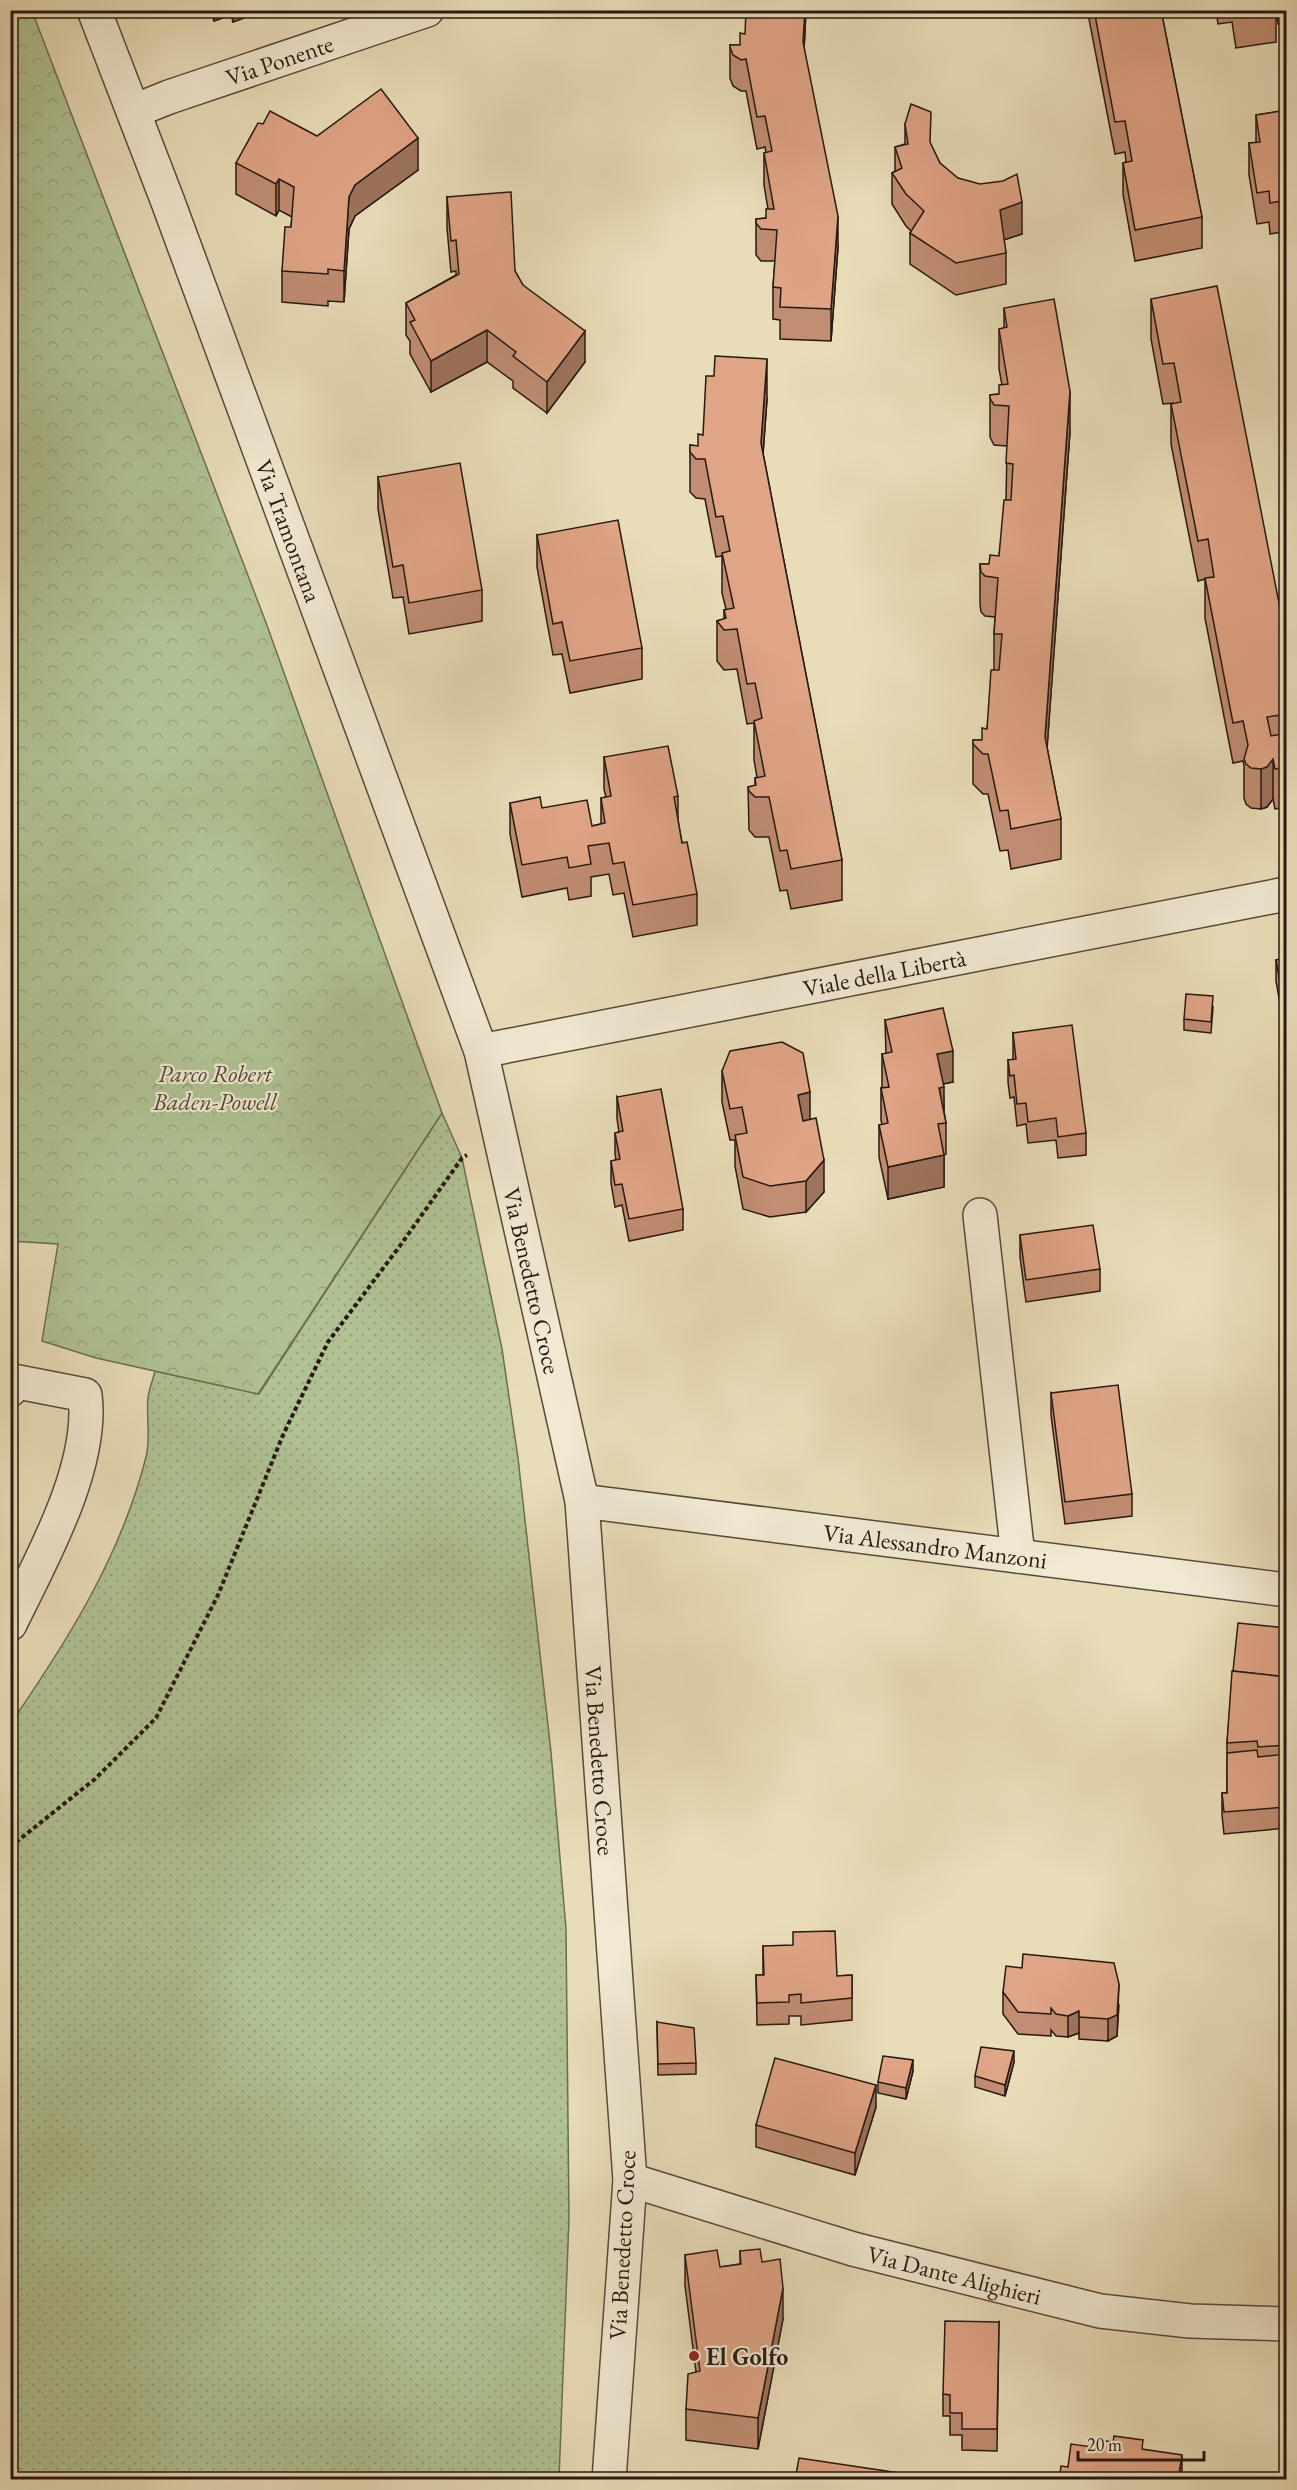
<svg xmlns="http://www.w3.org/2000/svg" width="1297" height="2490" font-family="'EB Garamond',serif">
<defs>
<pattern id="grass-dots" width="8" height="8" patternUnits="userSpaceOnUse" patternTransform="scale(1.5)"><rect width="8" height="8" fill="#b0c294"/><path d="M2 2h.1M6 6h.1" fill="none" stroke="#97a67f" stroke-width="1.8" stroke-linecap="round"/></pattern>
<pattern id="park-crowns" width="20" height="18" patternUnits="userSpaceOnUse" patternTransform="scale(1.5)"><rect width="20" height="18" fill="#b0c294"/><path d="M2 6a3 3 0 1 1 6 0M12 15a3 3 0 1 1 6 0" fill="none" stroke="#97a67f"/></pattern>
</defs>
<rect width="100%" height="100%" fill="#e9ddb9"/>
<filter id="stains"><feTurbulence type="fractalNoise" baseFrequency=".00333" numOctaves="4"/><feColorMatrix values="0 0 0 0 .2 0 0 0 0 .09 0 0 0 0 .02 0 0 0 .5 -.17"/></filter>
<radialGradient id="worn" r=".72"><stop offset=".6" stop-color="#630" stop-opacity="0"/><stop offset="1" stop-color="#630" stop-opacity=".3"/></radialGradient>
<!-- grass -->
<path fill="url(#grass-dots)" stroke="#6c6d53" stroke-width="1.5" d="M442,1113L462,1158L502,1349L518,1458L551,1752L566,1929L569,2218L559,2479L11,2480V1723C68,1640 121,1556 146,1457C151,1438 146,1417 148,1398C149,1389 153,1380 155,1371L259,1394Z"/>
<!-- park -->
<path fill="url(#park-crowns)" stroke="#6c6d53" stroke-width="1.5" d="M32,11L265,620L442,1113L258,1394L96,1358L42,1341L58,1244L11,1241L10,11Z"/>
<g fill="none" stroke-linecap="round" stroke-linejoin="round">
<!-- minor casing -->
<g stroke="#58493c" stroke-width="36">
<g id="minor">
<path id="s1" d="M94,10L168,202L481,1051L582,1501L630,2180L609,2480"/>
<path id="s2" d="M134,111L169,97L427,10"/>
<path id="s3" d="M481,1051L1286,894"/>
<path d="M980,1215L1018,1556"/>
<path d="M10,1390L13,1381L85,1395C94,1467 41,1560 10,1624"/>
<path id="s4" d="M582,1501L1286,1590"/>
<path id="s5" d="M630,2180L853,2249L1100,2311L1190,2321L1286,2324"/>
</g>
</g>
<!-- path -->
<path stroke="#271812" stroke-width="4" stroke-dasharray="4.5 3" stroke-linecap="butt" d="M10,1847L95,1779L156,1718L218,1595L283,1435L328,1342L402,1243L462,1158L467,1155"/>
<!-- minor -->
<use href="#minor" stroke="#f1e9d2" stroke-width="33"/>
</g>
<!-- wall -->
<g fill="#c18d73" stroke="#271812" stroke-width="1.5">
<path d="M210,10H263V11L233,22L231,15L214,21Z"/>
<path d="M806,10L804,48L838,247L831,341L780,339V320L773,319V287L775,261H761L756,255V219L766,218L768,209L764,185V153H766L765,147L757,149L746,91H741L733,86L730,78V45H740L745,34Z"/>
<path d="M1089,10H1161L1202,217V248L1135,261L1123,194V163L1126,162L1125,152L1115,154L1089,19Z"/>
<path d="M1216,10H1287V22L1278,24L1277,14H1276V42L1236,48L1232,22L1218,24Z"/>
<path d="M1287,110V231L1270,234L1269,222L1257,224L1249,175V143H1256V115Z"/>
<path d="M905,124L931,145L940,163L1022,234L1004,240L1006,253V284L956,295L910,264V233L911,231L906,226L892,204V173L895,171V147L905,144Z"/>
<path d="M317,136L418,170L355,216L349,229L344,302L328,301V306L282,302V271L291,227L292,217L279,210L276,216L236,194V163Z"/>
<path d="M447,197L515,271L523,285L585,362L547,413L513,388V381L487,362L431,392L410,354V341L406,335V303L456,275V271L451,272L447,228Z"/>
<path d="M1151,299L1287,644V807L1275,809L1273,799L1267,807L1261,809L1251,808L1246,804L1244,798V765L1243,761L1233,763L1205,618V579L1198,581L1171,444V404L1174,403L1163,404L1151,339Z"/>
<path d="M1004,308L1070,431L1047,747L1061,819V859L1011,869L1008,850L1000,851L988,794H983L973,784V740H982L987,729L994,670V634L995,617L985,616L981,612L980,604V564H989L999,556L1006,500L1007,446L994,445L990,437V395L999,394L1002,385L999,369V329L1004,328Z"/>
<path d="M767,399L763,453L842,860V900L791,909L787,890L780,891L769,837H755L749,830L748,787L755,786V778L757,777L754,760V723L747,724L737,669L724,670L717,661V621L724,619V610L726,609L722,593V556L716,557L705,499L696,498L690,492V445L698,446L703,435Z"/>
<path d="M378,477L482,590V621L409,634L403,597L393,598L378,509Z"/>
<path d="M537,535L642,648V679L570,693L562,654L553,655L537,567Z"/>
<path d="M604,757L678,796V820L682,843L697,894V925L633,937L624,893L613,895L609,874L591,877V896L569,900L567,888L522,897L510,834V803L592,826L601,824V798L606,797L604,789Z"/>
<path d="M1287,958V1038H1286L1276,981V960Z"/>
<path d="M1213,1007L1211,1033L1184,1030V1019Z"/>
<path d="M885,1020L953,1082L943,1084L944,1111L946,1123V1154L944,1155V1187L888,1199L879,1157V1125H882L881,1120V1088H882V1054H886Z"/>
<path d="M1013,1033L1086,1133V1155L1058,1158L1056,1140L1028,1143L1026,1124L1017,1126L1014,1097L1010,1098L1008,1082V1060H1013Z"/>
<path d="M722,1071L810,1120L824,1192L806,1212L770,1217L743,1209L735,1166V1140H730L722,1102Z"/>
<path d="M617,1097L683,1209V1230L629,1241L622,1205L615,1207L611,1183V1161L616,1160L615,1154V1133L619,1132L617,1119Z"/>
<path d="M1020,1235L1100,1269V1291L1026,1302L1020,1257Z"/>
<path d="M1051,1393L1132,1494V1516L1065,1524L1051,1415Z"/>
<path d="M1287,1628V1828L1224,1834L1222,1815V1793H1227V1743L1233,1671Z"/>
<path d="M763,1946L837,1976L852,1975V2020L801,2025V2016H789V2024L757,2025L756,1975H763Z"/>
<path d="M1003,1992L1119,2005L1117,2036L1108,2041L1079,2039V2033L1068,2037L1056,2036L1051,2030V2036L1018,2034L1003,2014Z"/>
<path d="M657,2022L696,2063V2074L658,2075Z"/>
<path d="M1014,2062L1005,2096L975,2087V2076Z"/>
<path d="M913,2071L906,2099L878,2093V2082Z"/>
<path d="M876,2107L855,2175L756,2147V2125Z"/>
<path d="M740,2251L762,2262L783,2319L758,2449L686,2440V2409L696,2372L685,2286V2255L720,2267L740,2264Z"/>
<path d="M999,2322L997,2451L962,2450V2435H950V2416H943V2394Z"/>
</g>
<!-- shaded-wall -->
<g fill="#9d735e" stroke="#271812" stroke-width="1.5">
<path d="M214,10H231V15L214,21Z"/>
<path d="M233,10H263V11L233,22Z"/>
<path d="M805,10H806L803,74V42Z"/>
<path d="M418,138V170L355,216L349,229L344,302V271L349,197L355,185Z"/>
<path d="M279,179V210L276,216V184Z"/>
<path d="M1022,202V234L1000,241V210Z"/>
<path d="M838,216V247L831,341V309Z"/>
<path d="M487,330V362L431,392V361Z"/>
<path d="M585,331V362L547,413V382Z"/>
<path d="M767,359V399L761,483V443Z"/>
<path d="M1070,391V431L1045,777V737Z"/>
<path d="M1273,759V799L1267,807L1261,809V769Z"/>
<path d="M953,1051V1082L937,1085V1054Z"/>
<path d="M944,1087V1118L939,1088Z"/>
<path d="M810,1092V1124L798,1126V1095Z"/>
<path d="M944,1155V1187L888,1199V1167Z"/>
<path d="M824,1160V1192L806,1212V1181Z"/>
<path d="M1119,1984L1117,2036L1108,2041V2019Z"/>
<path d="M1079,2011V2033L1068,2037V2016Z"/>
<path d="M1014,2051V2062L1005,2096V2085Z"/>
<path d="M913,2060V2071L906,2099V2088Z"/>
<path d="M876,2085V2107L855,2175V2153Z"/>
<path d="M783,2288V2319L758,2449V2418Z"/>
<path d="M1182,2455V2480H1178Z"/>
</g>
<!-- building -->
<g fill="#e0a486" stroke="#271812" stroke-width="1.5">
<path d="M746,10H805L803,42L838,216L831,309L780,307L781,288L773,287L777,230L761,229L756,223V219L766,218V209H774L764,153L772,151L765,116L757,117L746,59L741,60L733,55L730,47V45H740V33L745,34Z"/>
<path d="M1094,10H1161L1202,217L1135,230L1123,163L1132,161L1125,121L1115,122Z"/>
<path d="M1235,10H1275L1236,17Z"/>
<path d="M381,89L418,138L355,185L349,197L344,271L328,269V274L282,271L285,227H291L294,187L279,179L276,184L236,163L258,123L263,124L270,111L317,136Z"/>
<path d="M911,104L931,112L930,142L940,163L958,178L980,184L1003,181L1017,174L1022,202L1000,210L1006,253L956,263L910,233L924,211L906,194L892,173L902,168L895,147L908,144L905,124Z"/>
<path d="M1287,110V200L1270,203L1269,191L1257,193L1249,143L1260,142L1256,115Z"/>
<path d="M511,192L515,271L523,285L585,331L547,382L513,356L516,352L487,330L431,361L410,322L415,320L406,303L459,274L456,240L451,241L447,197Z"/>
<path d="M1217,286L1287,644V687H1284L1287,702V714L1267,717L1271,736L1287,733V767L1275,769L1273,759L1267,767L1261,769L1251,768L1246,764L1244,759L1248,745L1243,721L1233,723L1205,578L1214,577L1208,539L1198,541L1171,404L1181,402L1174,363L1163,364L1151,299Z"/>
<path d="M1054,299L1070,391L1045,737L1061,819L1011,829L1008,810L1000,811L988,754H983L973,744V740H982V728L987,729L991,670H999L1002,634H994L998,578L985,576L981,572L980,564H989L990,555L999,556L1004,500H1011L1013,464L1006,463L1009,406L994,405L990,398V395L999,394V385L1008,384L999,329L1007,327L1004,308Z"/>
<path d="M715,356L767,359L761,443L842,860L791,869L787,850L780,851L769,797H755L749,791L748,787L756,785L755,778L765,776L754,721L762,718L755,683L747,684L737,629L724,630L717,621L726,618L724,610L734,608L722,553L730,551L723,516L716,517L705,459H696L690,452V445L698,446V434L703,435L706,376H714Z"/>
<path d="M460,463L482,590L409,603L403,565L393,567L378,477Z"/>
<path d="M618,520L642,648L570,661L562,622L553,624L537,535Z"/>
<path d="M668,746L678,796L674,797L682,843L687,842L697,894L633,905L624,862L613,864L609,843L588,846L591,864L569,868L567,857L522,865L510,803L540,797L542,808L587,800L592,826L605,823L601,798L611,796L604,757Z"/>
<path d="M1287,958V1016H1286L1276,960Z"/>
<path d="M1186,994L1213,996L1211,1022L1184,1019Z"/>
<path d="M943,1008L953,1051L937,1054L944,1087L939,1088L946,1123L938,1124L944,1155L888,1167L879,1125L888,1123L881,1088L889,1087L882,1054L892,1052L885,1020Z"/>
<path d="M1072,1025L1086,1133L1058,1137L1056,1118L1028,1122L1026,1103L1017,1104L1014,1075L1010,1076L1008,1060L1016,1059L1013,1033Z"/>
<path d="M782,1042L803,1053L810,1092L798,1095L803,1121L816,1118L824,1160L806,1181L770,1186L743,1177L735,1135L747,1133L742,1107L730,1109L722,1071L730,1051Z"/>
<path d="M661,1089L683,1209L629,1219L622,1184L615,1185L611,1161L620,1159L615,1133L623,1131L617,1097Z"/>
<path d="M1093,1225L1100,1269L1026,1280L1020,1235Z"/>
<path d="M1118,1385L1132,1494L1065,1502L1051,1393Z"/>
<path d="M1238,1623L1287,1628V1677L1233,1671Z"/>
<path d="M1232,1671L1287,1677V1745L1258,1747L1257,1741L1227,1743Z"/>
<path d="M1257,1750L1258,1757L1287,1754V1807L1224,1812L1222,1793H1227V1753Z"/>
<path d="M835,1931L837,1976L852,1975V1998L801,2003V1994L789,1995V2002L757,2003L756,1975H764L763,1946L793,1945V1932Z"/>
<path d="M1023,1954L1114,1963L1119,1984L1117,2015L1108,2019L1079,2017V2011L1068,2016L1056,2014L1051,2008V2014L1018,2012L1003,1992L1006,1966L1022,1968Z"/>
<path d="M657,2022L694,2028L696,2063L658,2064Z"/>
<path d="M981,2047L1014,2051L1005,2085L975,2076Z"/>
<path d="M883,2056L913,2060L906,2088L878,2082Z"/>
<path d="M775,2058L876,2085L855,2153L756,2125Z"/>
<path d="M760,2249L762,2262L780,2259L783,2288L758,2418L686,2409L688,2374L700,2371L685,2255L717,2250L720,2267L741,2264L740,2251Z"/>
<path d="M945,2321L999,2322L997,2429H962V2413H950V2395L943,2394Z"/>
<path d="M1114,2436L1143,2440L1142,2449L1182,2455L1178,2480H1059L1061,2466L1068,2467L1071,2444L1092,2447L1093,2439L1113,2442Z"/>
<path d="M799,2458L926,2477V2480H795Z"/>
</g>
<!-- markers -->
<circle fill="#8f2418" stroke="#f1e9d2" stroke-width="2" cx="694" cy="2356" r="6"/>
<g text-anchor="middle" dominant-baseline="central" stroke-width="4.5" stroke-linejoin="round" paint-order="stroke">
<!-- street labels -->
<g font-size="24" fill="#271812" stroke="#f1e9d2">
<text stroke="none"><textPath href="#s2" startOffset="154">Via Ponente</textPath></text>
<text stroke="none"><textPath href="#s1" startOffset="556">Via Tramontana</textPath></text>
<text stroke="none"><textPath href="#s3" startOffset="411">Viale della Libertà</textPath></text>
<text stroke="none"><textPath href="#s1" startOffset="1346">Via Benedetto Croce</textPath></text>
<text stroke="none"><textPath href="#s4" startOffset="356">Via Alessandro Manzoni</textPath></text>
<text stroke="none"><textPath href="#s1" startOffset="1832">Via Benedetto Croce</textPath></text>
<text transform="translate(622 2245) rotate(-87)">Via Benedetto Croce</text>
<text stroke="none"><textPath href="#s5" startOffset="338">Via Dante Alighieri</textPath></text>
</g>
<!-- park labels -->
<g font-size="24" font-style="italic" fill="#504b39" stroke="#f1e9d2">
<text x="215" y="1073">Parco Robert<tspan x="215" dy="28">Baden-Powell</tspan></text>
</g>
<!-- poi labels -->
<g font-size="24" font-weight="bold" fill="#271812" stroke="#f1e9d2" text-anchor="start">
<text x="706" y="2356">El Golfo</text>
</g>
</g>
<!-- margin -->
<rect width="1297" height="2490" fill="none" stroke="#e9ddb9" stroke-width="36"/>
<rect x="12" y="12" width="1273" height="2466" fill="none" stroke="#271812" stroke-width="3"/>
<rect x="18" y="18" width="1261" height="2454" fill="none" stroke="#271812" stroke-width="1.5"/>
<!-- scale -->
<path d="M1078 2451v9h126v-9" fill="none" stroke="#271812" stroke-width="3"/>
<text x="1087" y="2451" font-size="18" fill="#271812" stroke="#f1e9d2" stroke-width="4.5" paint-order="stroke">20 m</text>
<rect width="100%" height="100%" filter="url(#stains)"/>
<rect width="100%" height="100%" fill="url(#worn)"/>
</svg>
